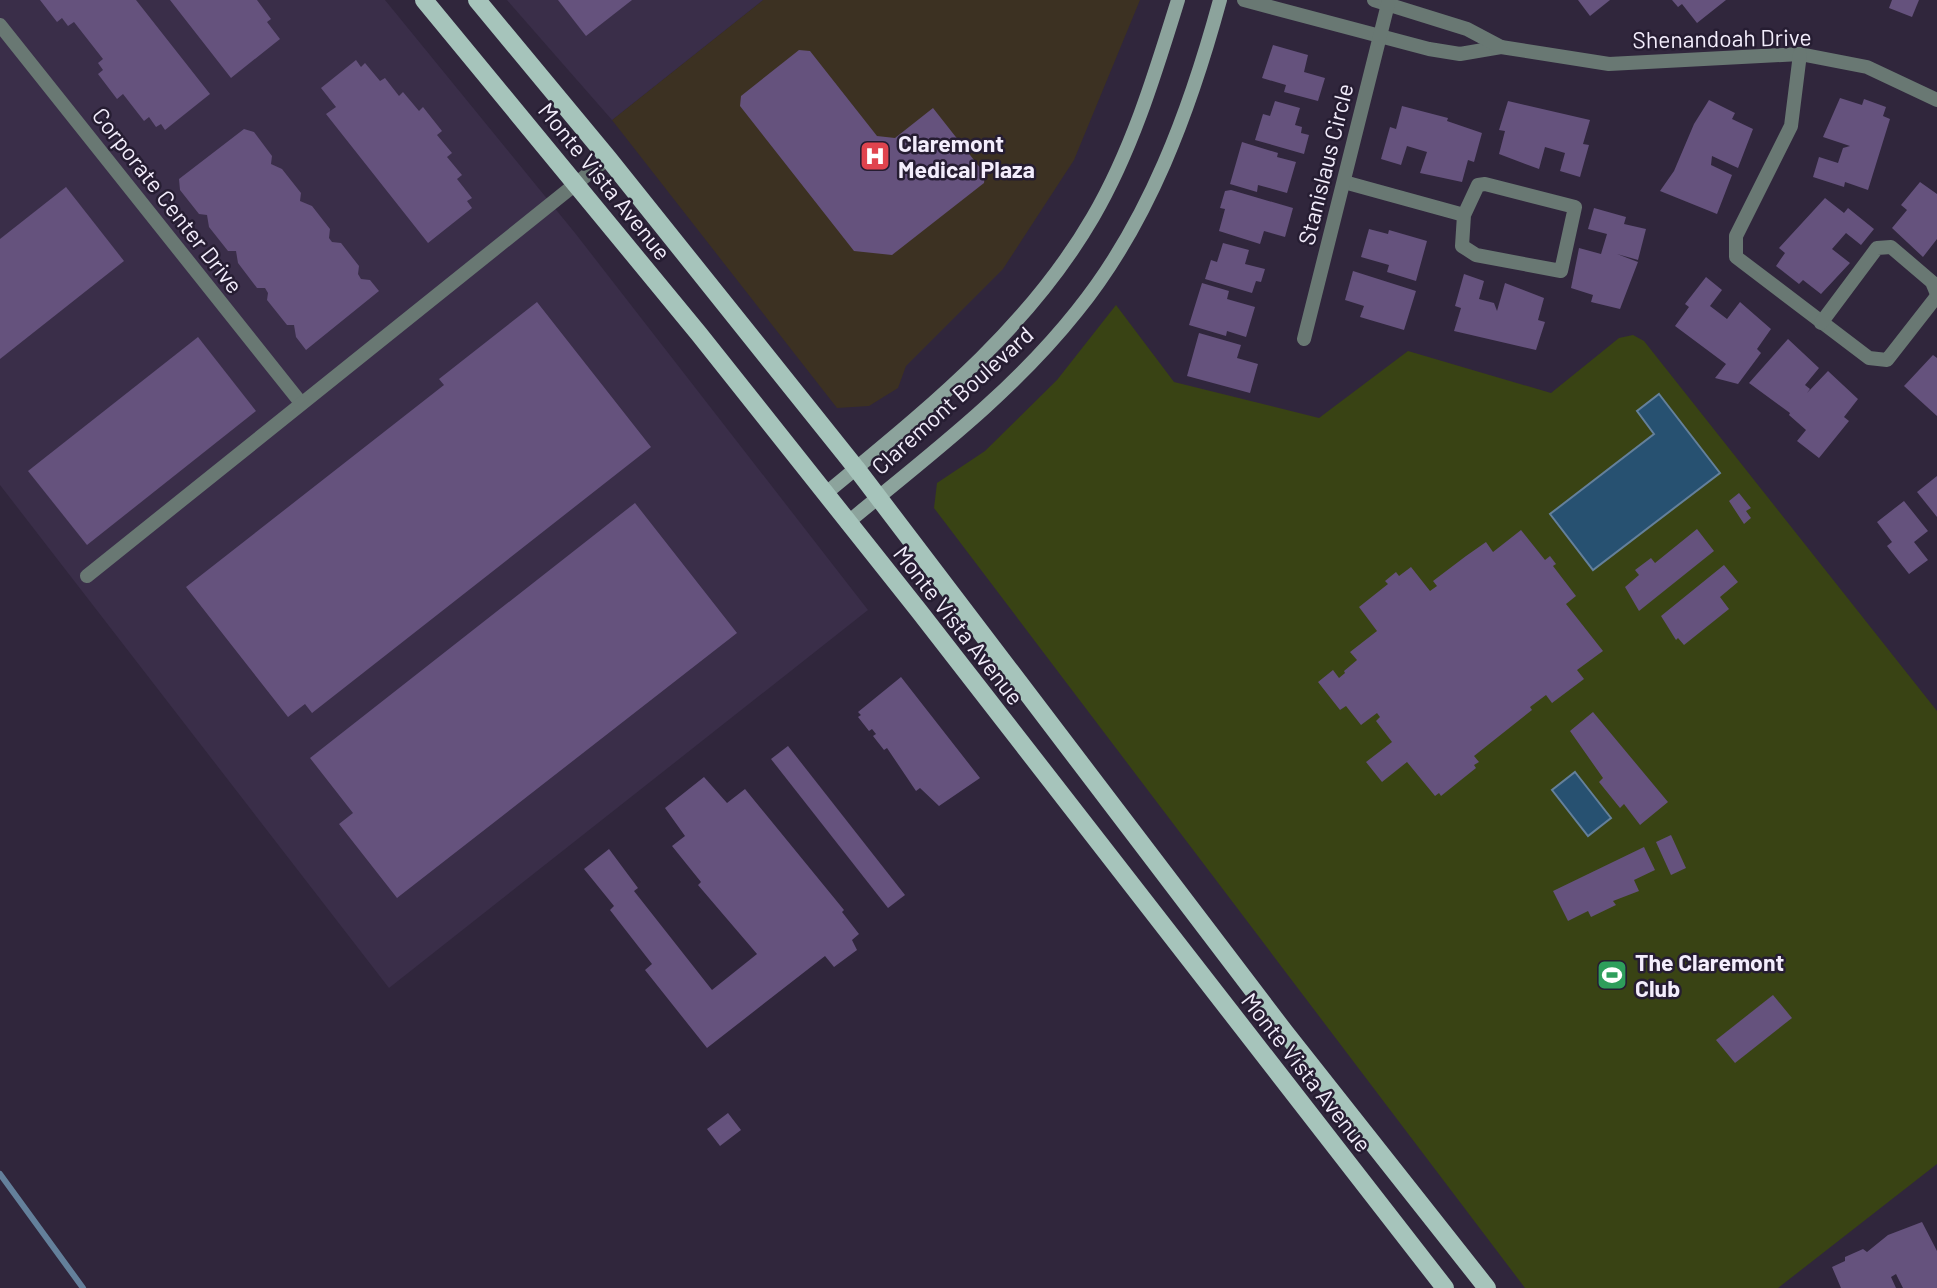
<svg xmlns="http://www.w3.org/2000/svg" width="1937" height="1288" font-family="Barlow,sans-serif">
<rect width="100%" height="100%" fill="#30263c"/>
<!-- commercial -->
<path fill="#3c3122" d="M763,0H1140L1074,160L1003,269L906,366L898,388L869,406L837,408L612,120Z"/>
<!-- built -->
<g fill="#3a2e49">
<path d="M0,0H385L575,233L868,610L389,988L0,485Z"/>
<path d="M507,0H763L612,120Z"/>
</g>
<!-- green -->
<path fill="#394314" d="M1116,305L1174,382L1319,418L1408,351L1551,393L1619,338L1633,335L1644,341L1937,711V1164L1778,1288H1525L934,508L937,483L985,451L1057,380Z"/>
<!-- water -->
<g fill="#275171" stroke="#64809b" stroke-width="2">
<path d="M1659,394L1720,473L1593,570L1550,514L1654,434L1637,411Z"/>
<path d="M1575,772L1611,818L1588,836L1552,790Z"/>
</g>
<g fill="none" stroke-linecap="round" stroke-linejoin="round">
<!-- stream -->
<path stroke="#64809b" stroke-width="6" d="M0,1174L83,1288"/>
</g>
<!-- building -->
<g fill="#65527d">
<path d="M40,0H136L210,94L165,130L161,124L156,127L149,117L144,121L123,94L117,99L98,74L103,70L98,63L103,59L74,22L68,26L62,18L57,22Z"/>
<path d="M170,0H257L271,19L267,22L280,39L231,78Z"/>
<path d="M558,0H632L586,36Z"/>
<path d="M1578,0H1610L1590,16Z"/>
<path d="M1672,0H1726L1697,23L1682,4L1678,7Z"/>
<path d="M1892,0H1919L1912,17L1889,8Z"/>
<path d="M1273,45L1308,55L1304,72L1325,78L1318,101L1284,92L1286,85L1262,78Z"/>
<path d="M799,50L810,51L877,136L895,138L933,108L985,174L984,183L892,255L854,251L740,106L741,96Z"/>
<path d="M356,60L361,67L365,63L380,81L385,78L399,96L403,92L419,111L423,107L442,131L437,135L452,153L447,157L462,175L457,179L472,198L467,201L472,208L428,243L326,114L336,107L321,88Z"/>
<path d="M1840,98L1862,105L1864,99L1886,107L1883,116L1890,119L1868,190L1845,182L1844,187L1813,177L1819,157L1838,163L1843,148L1850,146L1823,137Z"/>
<path d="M1709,100L1735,113L1732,119L1753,129L1738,168L1712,156L1711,165L1732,175L1717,214L1660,191L1674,171L1694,124Z"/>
<path d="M1275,101L1300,108L1295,125L1302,127L1301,133L1309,135L1304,154L1255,140L1263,114L1270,116Z"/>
<path d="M1508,101L1590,120L1583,144L1589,145L1580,177L1560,171L1565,153L1545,147L1539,169L1499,154L1505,131L1499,130Z"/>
<path d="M1402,106L1448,118L1447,121L1482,133L1474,162L1468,160L1462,182L1420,173L1427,152L1407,146L1401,165L1381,159L1390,127L1396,129Z"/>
<path d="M244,129L254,132L272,156L271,164L282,169L301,193L300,201L312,206L330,229L329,238L332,242L341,243L359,266L358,274L361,279L370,280L379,291L306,350L296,337L294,325H287L267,300L268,293L265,288H257L238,263L236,251H228L209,227L207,215L199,214L180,190L179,179Z"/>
<path d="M1242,142L1278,153L1277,157L1296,162L1287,193L1258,185L1257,192L1230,184Z"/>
<path d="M1920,182L1937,194V239L1923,257L1892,228L1907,210L1901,205Z"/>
<path d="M66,187L124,261L0,359V239Z"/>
<path d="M1231,190L1293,208L1285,237L1264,231L1260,244L1219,231L1225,209L1220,208L1225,191Z"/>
<path d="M1825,198L1844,213L1848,208L1874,229L1861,245L1846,233L1832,249L1850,263L1821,294L1803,280L1799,284L1776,266L1785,253L1779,248Z"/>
<path d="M1594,208L1626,217L1624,224L1646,229L1638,260L1617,254L1638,262L1620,309L1591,302L1593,295L1571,288L1579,248L1601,254L1607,234L1588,229Z"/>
<path d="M1369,229L1388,234L1389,230L1427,241L1416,281L1387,272L1389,265L1361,257Z"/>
<path d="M1223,243L1249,250L1245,264L1265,269L1261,282L1256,281L1252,293L1205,279L1211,260L1217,262Z"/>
<path d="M1353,271L1416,291L1404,330L1360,317L1364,306L1345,300Z"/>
<path d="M1464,274L1484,281L1479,299L1494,303L1497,311L1505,283L1544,298L1538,320L1545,322L1536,350L1454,331L1461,308L1455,306Z"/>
<path d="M1706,277L1722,290L1710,306L1727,319L1740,302L1771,329L1757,349L1761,353L1738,384L1715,378L1726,364L1675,326L1689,307L1685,304Z"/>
<path d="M1202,283L1229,291L1227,299L1255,307L1246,337L1227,331L1226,336L1189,325Z"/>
<path d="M537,302L651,447L312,713L305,704L288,717L186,587L444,385L439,379Z"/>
<path d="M1199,333L1241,345L1237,358L1258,364L1250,393L1187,376Z"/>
<path d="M198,337L256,411L87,545L28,471Z"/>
<path d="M1788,339L1819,368L1805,385L1810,389L1807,393L1828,371L1858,399L1844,417L1849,421L1819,458L1797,441L1806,430L1789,415L1790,413L1749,383Z"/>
<path d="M1933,355L1937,358V416L1904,386Z"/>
<path d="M1937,476V517L1917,492Z"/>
<path d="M1739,493L1751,508L1746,511L1751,518L1744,524L1729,501Z"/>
<path d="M1904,501L1928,531L1914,542L1928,560L1909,574L1887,546L1892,542L1877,522Z"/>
<path d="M635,503L737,633L397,898L339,824L353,813L310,758Z"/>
<path d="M1697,529L1714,551L1639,611L1625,587L1639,575L1635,570L1651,558L1655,563Z"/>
<path d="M1521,530L1545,560L1550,556L1556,564L1553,566L1576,596L1566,604L1603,651L1577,670L1584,679L1552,703L1546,695L1530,707L1532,710L1474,756L1479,762L1474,765L1476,768L1441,796L1439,793L1435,796L1407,762L1382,782L1366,762L1392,742L1376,721L1380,717L1377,713L1361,725L1346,706L1340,710L1318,682L1333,670L1339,678L1345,673L1344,671L1357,660L1350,652L1377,631L1359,607L1388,584L1385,581L1396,572L1399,576L1411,567L1430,591L1437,586L1433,581L1466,556L1486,542L1493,552Z"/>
<path d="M1724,565L1738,582L1720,597L1729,609L1684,645L1678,638L1676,640L1661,616Z"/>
<path d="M901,677L980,778L939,806L920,788L916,791L887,748L884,750L873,736L876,734L872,729L869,731L858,717L861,715L858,712Z"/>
<path d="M1593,712L1668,802L1640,825L1624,804L1620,808L1599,782L1603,778L1570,731Z"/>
<path d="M788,746L905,895L888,908L771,759Z"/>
<path d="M704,777L727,803L745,789L844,910L842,912L859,934L852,940L857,950L834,967L825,956L707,1048L645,970L652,964L610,910L614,906L584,869L609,849L638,888L634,891L712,990L757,954L698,885L701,882L672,846L685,836L665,808Z"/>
<path d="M1671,835L1686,868L1671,875L1656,842Z"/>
<path d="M1644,847L1655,870L1634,880L1639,891L1613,901L1616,905L1591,917L1588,911L1568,921L1553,891Z"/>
<path d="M1773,995L1792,1018L1735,1063L1716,1040Z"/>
<path d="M728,1113L741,1130L720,1146L707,1129Z"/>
<path d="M1922,1222L1937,1251V1288H1903L1896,1274L1891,1277L1896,1288H1841L1832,1267L1845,1261V1257L1863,1249L1867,1252L1888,1235Z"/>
</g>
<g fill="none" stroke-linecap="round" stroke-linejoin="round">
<!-- street -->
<g stroke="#697873" stroke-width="14">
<path d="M1244,0L1429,49L1460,54L1501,47L1609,64L1800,54L1867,67L1937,100"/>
<path d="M1374,0L1467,29L1501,47"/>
<path d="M0,25L301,403"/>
<path d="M1800,54L1791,126L1736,236V257L1869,358L1887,360L1937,296"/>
<path d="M1344,182L1464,215L1462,246L1476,255L1561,271L1575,207L1485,184L1478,185L1464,215"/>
<path d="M1821,323L1877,248L1891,247L1932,282L1937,294"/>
<path d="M1304,339L1389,0"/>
<path d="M87,576L608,158"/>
</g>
<!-- secondary -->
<g stroke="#8ca39c" stroke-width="14">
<path d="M825,494C925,411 1027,331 1093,217C1132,150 1155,74 1178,0"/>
<path d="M847,523C927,457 1012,393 1077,311C1149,222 1190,110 1220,0"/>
</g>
<!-- primary -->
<g stroke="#a6c4bb" stroke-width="18">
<path d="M424,0L699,334L919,611L1445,1288"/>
<path d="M477,0L608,158L856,468L1284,1031L1487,1288"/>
</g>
</g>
<!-- icons -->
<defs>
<g id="hospital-square" transform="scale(1.575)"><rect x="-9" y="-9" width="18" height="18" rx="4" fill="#e0444e" stroke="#261d32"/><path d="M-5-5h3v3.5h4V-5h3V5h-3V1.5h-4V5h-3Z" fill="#fff"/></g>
<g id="stadium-square" transform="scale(1.575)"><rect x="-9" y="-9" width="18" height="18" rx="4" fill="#2e9e5b" stroke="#261d32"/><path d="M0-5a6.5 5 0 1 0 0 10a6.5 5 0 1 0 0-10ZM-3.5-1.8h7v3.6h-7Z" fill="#fff"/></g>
</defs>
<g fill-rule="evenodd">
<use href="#hospital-square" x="875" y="156"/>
<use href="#stadium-square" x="1612" y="975"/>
</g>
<g text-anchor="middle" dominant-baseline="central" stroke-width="5" stroke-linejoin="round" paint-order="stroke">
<!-- street labels -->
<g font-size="23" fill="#f3edfc" stroke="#261d32">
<text transform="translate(1722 38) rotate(-1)">Shenandoah Drive</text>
<text transform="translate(1325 164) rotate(-76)">Stanislaus Circle</text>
<text transform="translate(605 181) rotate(51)">Monte Vista Avenue</text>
<text transform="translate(168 200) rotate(52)">Corporate Center Drive</text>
<text transform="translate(952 400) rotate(-42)">Claremont Boulevard</text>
<text transform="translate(959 625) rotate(52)">Monte Vista Avenue</text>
<text transform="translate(1307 1072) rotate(52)">Monte Vista Avenue</text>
</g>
<!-- poi labels -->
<g font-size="23" font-weight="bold" fill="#f3edfc" stroke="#261d32" text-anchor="start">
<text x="898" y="143">Claremont<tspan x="898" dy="26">Medical Plaza</tspan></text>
<text x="1635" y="962">The Claremont<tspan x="1635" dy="26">Club</tspan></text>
</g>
</g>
</svg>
